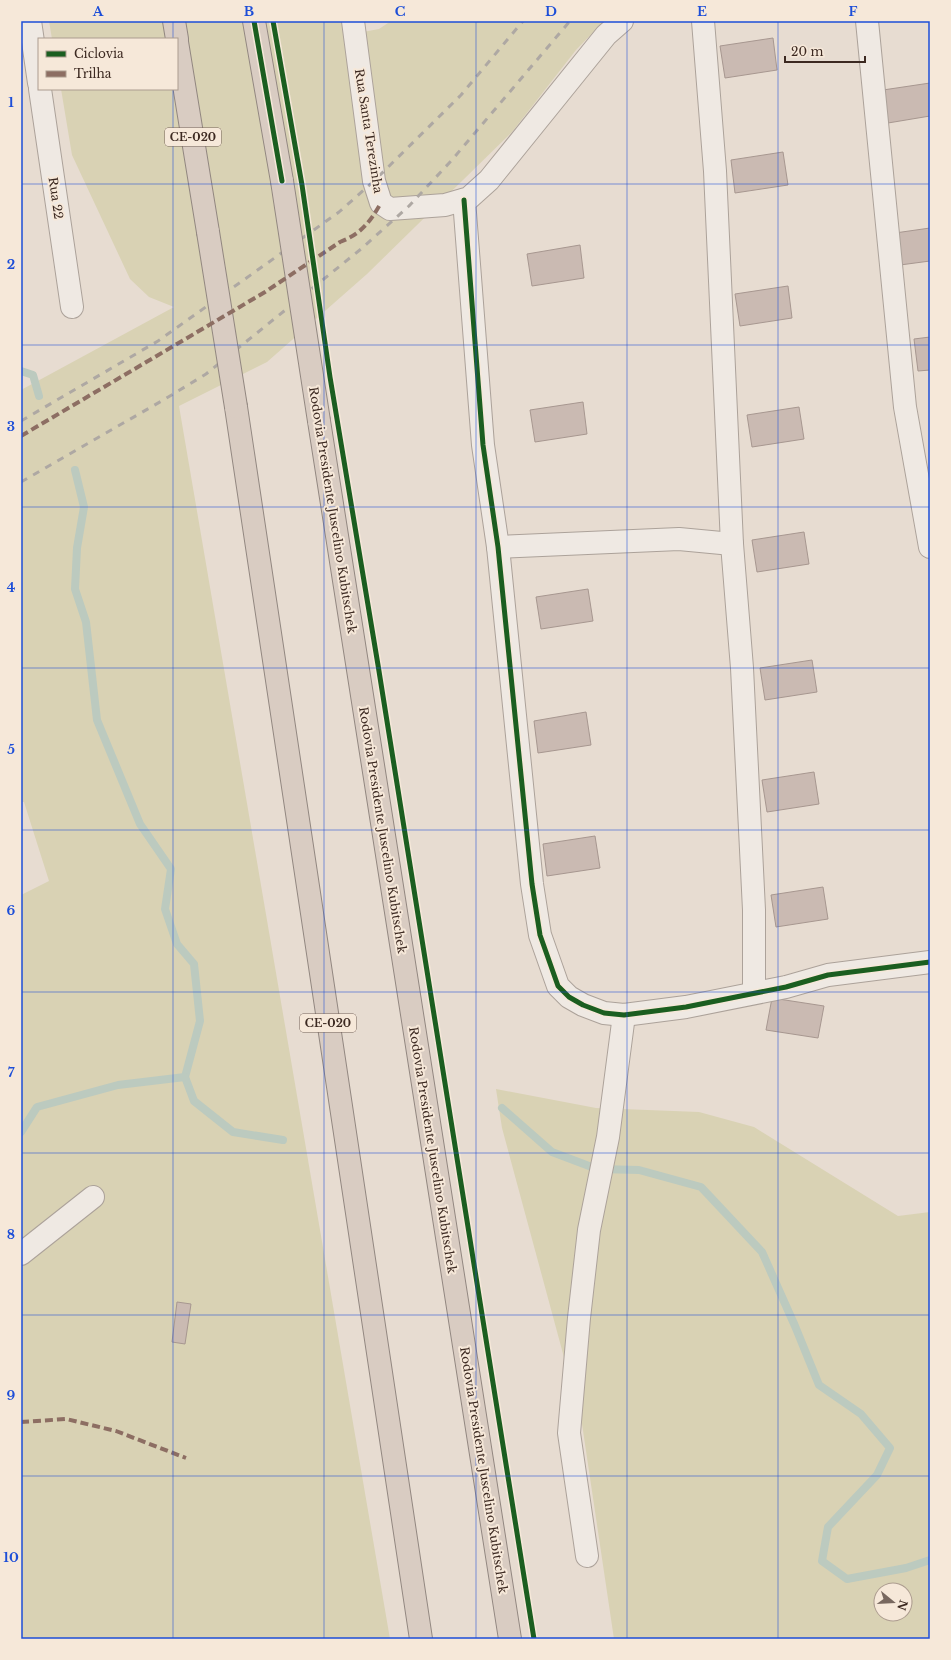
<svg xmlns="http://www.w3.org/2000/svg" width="951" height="1660" font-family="'Libre Baskerville',serif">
<rect width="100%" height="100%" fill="#e7dcd1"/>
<!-- green -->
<g fill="#d9d2b4" fill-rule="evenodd">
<path d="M49,21H345L347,35L379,29L391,21H604L576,50L512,132L367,274L267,362L179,406L390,1639H21V895L49,881L24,802H21V390L174,307L149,297L130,279L72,155L61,89H177V39H52Z"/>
<path d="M496,1089L596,1108L699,1112L754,1127L898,1216L930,1212V1639H614L582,1424L502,1128ZM881,1590H905V1614H881Z"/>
</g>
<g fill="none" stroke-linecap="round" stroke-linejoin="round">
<!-- stream -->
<g stroke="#bccabf" stroke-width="8">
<path d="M21,371L33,375L39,396"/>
<path d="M75,470L84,507L77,548L75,589L86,622L97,720L140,824L171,869L165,909L177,944L194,964L200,1021L185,1077L194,1101L233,1132L283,1140"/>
<path d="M502,1108L552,1152L597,1169L639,1170L701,1187L762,1252L795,1326L819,1385L861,1414L890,1448L877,1475L828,1527L822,1561L847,1579L906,1568L930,1560"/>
<path d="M21,1132L37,1107L118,1085L185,1077"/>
</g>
</g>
<!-- building -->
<g fill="#cabab2" stroke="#a79790">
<path d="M773,38L777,70L725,78L720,46Z"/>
<path d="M930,83V116L888,123L883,90Z"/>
<path d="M783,152L788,185L735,193L731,160Z"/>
<path d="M930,228V261L900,265L895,233Z"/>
<path d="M580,245L584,278L532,286L527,254Z"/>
<path d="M788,286L792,318L740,326L735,294Z"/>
<path d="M930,337V370L918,371L914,339Z"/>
<path d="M583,402L587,434L535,442L530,410Z"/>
<path d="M799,407L804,439L752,447L747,415Z"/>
<path d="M804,532L809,564L757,572L752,540Z"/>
<path d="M588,589L593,621L541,629L536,597Z"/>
<path d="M812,660L817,692L765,700L760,668Z"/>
<path d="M586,712L591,745L538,753L534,721Z"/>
<path d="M814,772L819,804L767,812L762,780Z"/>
<path d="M595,836L600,868L547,876L543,844Z"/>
<path d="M823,887L828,919L776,927L771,895Z"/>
<path d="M772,998L824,1006L818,1038L766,1030Z"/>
<path d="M177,1302L191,1304L185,1344L172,1342Z"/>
</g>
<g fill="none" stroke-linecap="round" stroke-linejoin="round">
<!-- street casing -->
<g stroke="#aca29a" stroke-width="24">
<g id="street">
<path d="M30,21L39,83"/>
<path d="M353,21L374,181L381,203L390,209L445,205L469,198L489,180L606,35L622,21"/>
<path d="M703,21L715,171L732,544L742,668L754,910V992"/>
<path d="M867,21L905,407L930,547"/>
<path d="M40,89L72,307"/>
<path d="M464,200L483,445L498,547L532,884L540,935L558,986L569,997L583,1005L604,1013L624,1015L686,1007L786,987L828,975L930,962"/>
<path d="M498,547L679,539L732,544"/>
<path d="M21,1254L93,1197"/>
<path d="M587,1556L569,1433L579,1318L589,1230L608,1137L624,1015"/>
</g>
</g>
<!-- highway casing -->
<g stroke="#928780" stroke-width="24">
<g id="highway">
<path d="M174,21L177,39"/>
<path d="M254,21L282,181"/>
<path d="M177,42L208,232"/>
<path d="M236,407L421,1639"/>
<path d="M319,421L510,1639"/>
</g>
</g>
<!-- street -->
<use href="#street" stroke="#efe9e3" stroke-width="22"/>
<!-- highway -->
<use href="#highway" stroke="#d9ccc2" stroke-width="22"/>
<!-- rail -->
<g stroke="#aea8a3" stroke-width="3" stroke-dasharray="7 7" stroke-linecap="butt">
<path d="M21,421L158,341L339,212L374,181L461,95L523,21"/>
<path d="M21,482L165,399L206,374L361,249L409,206L451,161L570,21"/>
</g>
<!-- highway-bridge casing -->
<g stroke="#928780" stroke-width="24" stroke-linecap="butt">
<g id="highway-bridge">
<path d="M282,181L319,421"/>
<path d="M208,232L236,407"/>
</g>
</g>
<!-- highway-bridge -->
<use href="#highway-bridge" stroke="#d9ccc2" stroke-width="22"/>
<!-- quiet -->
<g stroke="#8d6e63" stroke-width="4" stroke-dasharray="8 4" stroke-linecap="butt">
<path d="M21,436L265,292L340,242C361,234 370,222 381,203"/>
<path d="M21,1422L66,1419L116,1431L186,1458"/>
</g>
<!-- cycleway casing -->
<g stroke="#f6e8d9" stroke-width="8">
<g id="cycleway">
<path d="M254,21L282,181"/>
<path d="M273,21L302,185L330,377L378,665L534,1639"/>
<path d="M464,200L483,445L498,547L532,884L540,935L558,986L569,997L583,1005L604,1013L624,1015L686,1007L786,987L828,975L930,962"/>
</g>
</g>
<!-- cycleway -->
<use href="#cycleway" stroke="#1b5e20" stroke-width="5"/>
</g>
<!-- grid -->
<path fill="none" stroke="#1d4ed8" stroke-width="1" stroke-opacity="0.55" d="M173,21V39M324,21V1639M476,21V1639M627,21V1639M778,21V1639M173,89V1639M21,184H930M21,345H930M21,507H930M21,668H930M21,830H930M21,992H930M21,1153H930M21,1315H930M21,1476H930"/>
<g text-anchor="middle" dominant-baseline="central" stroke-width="4" stroke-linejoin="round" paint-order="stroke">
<!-- shield labels -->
<g fill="#f6e8d9" stroke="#746258" stroke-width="1">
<rect x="165" y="128" width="56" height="18" rx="3"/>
<rect x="300" y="1014" width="56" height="18" rx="3"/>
</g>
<g font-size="11" font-weight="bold" fill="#3c2921">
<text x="193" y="137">CE-020</text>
<text x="328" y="1023">CE-020</text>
</g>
<!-- street labels -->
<g font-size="12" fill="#3c2921" stroke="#f6e8d9">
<text transform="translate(369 131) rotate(81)">Rua Santa Terezinha</text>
<text transform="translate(56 198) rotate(82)">Rua 22</text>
<text transform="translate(333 510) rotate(81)">Rodovia Presidente Juscelino Kubitschek</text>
<text transform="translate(383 830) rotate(81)">Rodovia Presidente Juscelino Kubitschek</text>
<text transform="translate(433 1150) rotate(81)">Rodovia Presidente Juscelino Kubitschek</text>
<text transform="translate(484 1470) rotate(81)">Rodovia Presidente Juscelino Kubitschek</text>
</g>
</g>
<!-- border -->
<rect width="951" height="1660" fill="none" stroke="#f6e8d9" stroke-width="44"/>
<!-- legend -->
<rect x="38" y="38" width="140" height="52" fill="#f6e8d9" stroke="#ac9c8f"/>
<rect x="46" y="51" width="20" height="6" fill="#1b5e20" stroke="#ac9c8f"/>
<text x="74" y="58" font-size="12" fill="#3c2921">Ciclovia</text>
<rect x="46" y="71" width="20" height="6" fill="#8d6e63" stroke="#ac9c8f"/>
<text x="74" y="78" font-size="12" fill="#3c2921">Trilha</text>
<!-- north arrow -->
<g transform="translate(893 1602) rotate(108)"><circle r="19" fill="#f6e8d9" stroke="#ac9c8f"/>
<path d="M0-3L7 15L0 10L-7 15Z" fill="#78685f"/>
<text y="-6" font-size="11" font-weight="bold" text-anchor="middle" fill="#3c2921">N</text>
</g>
<!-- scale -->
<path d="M785 56v6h80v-6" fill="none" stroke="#3c2921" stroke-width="2"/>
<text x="791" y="56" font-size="12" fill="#3c2921" stroke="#f6e8d9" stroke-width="3" paint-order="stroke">20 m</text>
<rect x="22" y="22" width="907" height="1616" fill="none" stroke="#1d4ed8" stroke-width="1.5"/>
<g font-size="13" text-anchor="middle" font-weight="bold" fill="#1d4ed8">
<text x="98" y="16">A</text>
<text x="249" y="16">B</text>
<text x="400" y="16">C</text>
<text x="551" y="16">D</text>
<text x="702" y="16">E</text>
<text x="853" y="16">F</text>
<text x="11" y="107">1</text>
<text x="11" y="269">2</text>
<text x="11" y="431">3</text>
<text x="11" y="592">4</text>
<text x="11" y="754">5</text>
<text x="11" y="915">6</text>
<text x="11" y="1077">7</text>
<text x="11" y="1239">8</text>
<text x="11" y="1400">9</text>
<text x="11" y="1562">10</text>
</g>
</svg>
